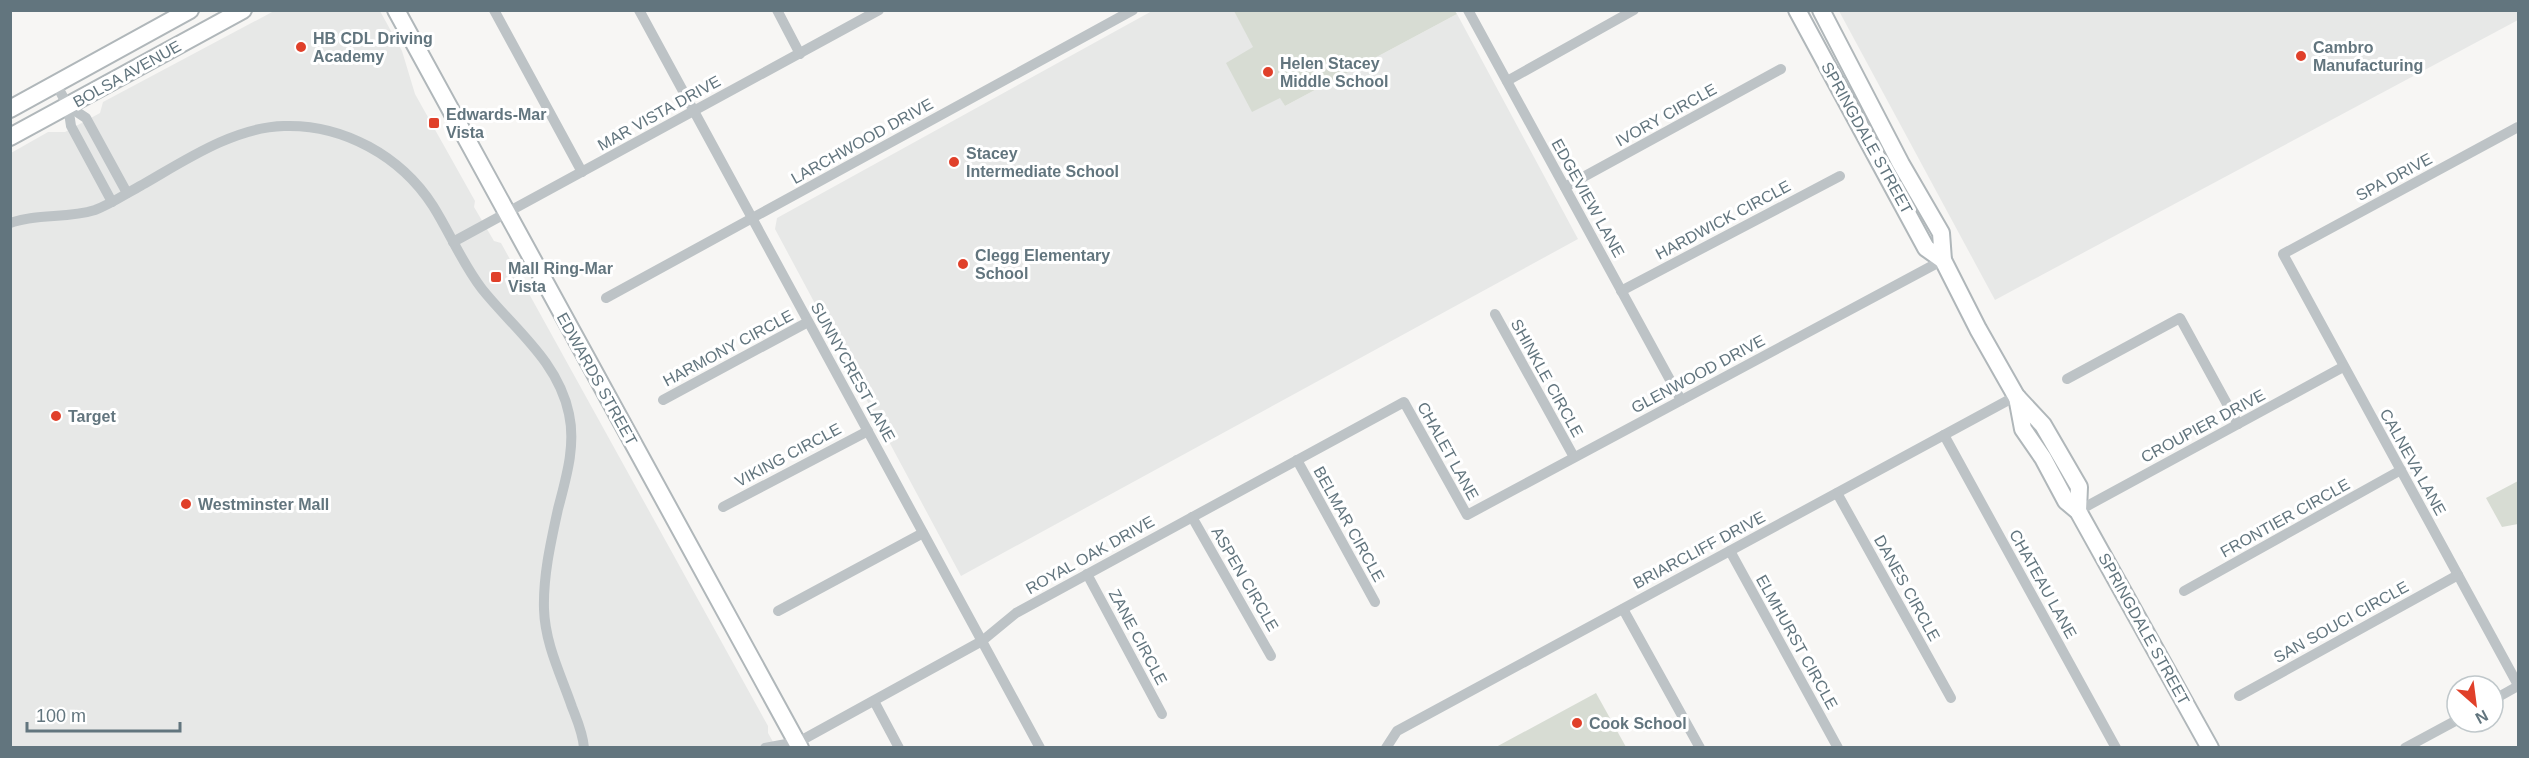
<svg xmlns="http://www.w3.org/2000/svg" width="2529" height="758" font-family="Helvetica,sans-serif">
<rect width="100%" height="100%" fill="#f7f6f4"/>
<!-- built -->
<g fill="#e7e8e7">
<path d="M1234,10L1285,106L1457,14L1578,239L961,576L775,229L777,218L1152,11Z"/>
<path d="M2518,10V20L1995,300L1839,11Z"/>
<path d="M274,11H380L402,51L415,94L475,201L474,207L494,241L501,243L768,726V733L776,747L11,748V153L48,132H65L100,113L103,102Z"/>
</g>
<!-- green -->
<g fill="#d7dcd3">
<path d="M1454,10L1457,14L1285,106L1280,98L1252,112L1226,63L1253,47L1234,11Z"/>
<path d="M2518,481V524L2502,527L2486,498Z"/>
<path d="M1596,693L1626,747H1496Z"/>
</g>
<g fill="none" stroke-linecap="round" stroke-linejoin="round">
<!-- secondary casing -->
<g stroke="#b0b7ba" stroke-width="20">
<g id="secondary">
<path d="M396,10L800,748"/>
<path d="M1797,10L1926,248L1943,260"/>
<path d="M1821,10L1901,164L1941,233L1943,260L1978,329L2016,396L2043,425L2079,487L2078,511"/>
<path d="M10,109L190,10"/>
<path d="M10,137L243,10"/>
<path d="M2017,397L2023,429L2043,458L2066,501L2078,511L2210,748"/>
</g>
</g>
<!-- street -->
<g stroke="#bdc3c6" stroke-width="10">
<path d="M494,10L582,172"/>
<path d="M639,10L1040,748"/>
<path d="M777,10L800,54"/>
<path d="M1468,10L1681,400"/>
<path d="M1507,81L1634,10"/>
<path d="M56,84L68,106L71,126L112,202"/>
<path d="M68,106L86,118L127,193"/>
<path d="M2518,127L2283,254L2518,685"/>
<path d="M1565,187L1781,69"/>
<path d="M10,223C38,213 67,219 95,210C111,204 127,193 142,185C184,161 234,127 284,126C343,124 401,156 433,206C450,233 462,263 482,289C514,329 558,361 569,414C576,446 566,478 558,509C551,541 543,576 544,609C545,644 561,675 572,707C577,720 583,733 584,748"/>
<path d="M453,242L879,10"/>
<path d="M1621,291L1840,176"/>
<path d="M606,298L1133,10"/>
<path d="M1495,314L1574,457"/>
<path d="M2067,379L2180,318L2238,424"/>
<path d="M663,400L808,322"/>
<path d="M1944,435L2116,748"/>
<path d="M1297,460L1375,602"/>
<path d="M1837,493L1951,698"/>
<path d="M723,507L868,431"/>
<path d="M2078,511L2343,367"/>
<path d="M1192,517L1271,656"/>
<path d="M1730,551L1838,748"/>
<path d="M1087,574L1162,714"/>
<path d="M2184,591L2401,470"/>
<path d="M1623,609L1700,748"/>
<path d="M778,611L923,533"/>
<path d="M2239,696L2458,575"/>
<path d="M2493,700L2518,686"/>
<path d="M874,701L899,748"/>
<path d="M793,745L982,641L1016,613L1404,402L1467,515L1943,260"/>
<path d="M765,748L797,742"/>
<path d="M1386,748L1397,731L2016,396"/>
<path d="M2405,748L2457,720"/>
</g>
<!-- secondary -->
<use href="#secondary" stroke="#fff" stroke-width="16"/>
</g>
<!-- markers -->
<g fill="#e0402a" stroke="#fff" stroke-width="2">
<circle cx="301" cy="47" r="6"/>
<circle cx="2301" cy="56" r="6"/>
<circle cx="1268" cy="72" r="6"/>
<rect x="428" y="117" width="12" height="12" rx="3"/>
<circle cx="954" cy="162" r="6"/>
<circle cx="963" cy="264" r="6"/>
<rect x="490" y="271" width="12" height="12" rx="3"/>
<circle cx="56" cy="416" r="6"/>
<circle cx="186" cy="504" r="6"/>
<circle cx="1577" cy="723" r="6"/>
</g>
<g text-anchor="middle" dominant-baseline="central" stroke-width="6" stroke-linejoin="round" paint-order="stroke">
<!-- poi labels -->
<g font-size="16" font-weight="bold" fill="#62757e" stroke="#fff" text-anchor="start">
<text x="313" y="38">HB CDL Driving<tspan x="313" dy="18">Academy</tspan></text>
<text x="2313" y="47">Cambro<tspan x="2313" dy="18">Manufacturing</tspan></text>
<text x="1280" y="63">Helen Stacey<tspan x="1280" dy="18">Middle School</tspan></text>
<text x="446" y="114">Edwards-Mar<tspan x="446" dy="18">Vista</tspan></text>
<text x="966" y="153">Stacey<tspan x="966" dy="18">Intermediate School</tspan></text>
<text x="975" y="255">Clegg Elementary<tspan x="975" dy="18">School</tspan></text>
<text x="508" y="268">Mall Ring-Mar<tspan x="508" dy="18">Vista</tspan></text>
<text x="68" y="416">Target</text>
<text x="198" y="504">Westminster Mall</text>
<text x="1589" y="723">Cook School</text>
</g>
<!-- street labels -->
<g font-size="16" fill="#62757e" stroke="#fff">
<text transform="translate(127 74) rotate(-29)">BOLSA AVENUE</text>
<text transform="translate(659 113) rotate(-29)">MAR VISTA DRIVE</text>
<text transform="translate(1666 115) rotate(-29)">IVORY CIRCLE</text>
<text transform="translate(1867 138) rotate(61)">SPRINGDALE STREET</text>
<text transform="translate(862 141) rotate(-29)">LARCHWOOD DRIVE</text>
<text transform="translate(2394 177) rotate(-28)">SPA DRIVE</text>
<text transform="translate(1588 198) rotate(61)">EDGEVIEW LANE</text>
<text transform="translate(1723 220) rotate(-28)">HARDWICK CIRCLE</text>
<text transform="translate(728 348) rotate(-28)">HARMONY CIRCLE</text>
<text transform="translate(853 372) rotate(61)">SUNNYCREST LANE</text>
<text transform="translate(1698 374) rotate(-28)">GLENWOOD DRIVE</text>
<text transform="translate(1547 378) rotate(61)">SHINKLE CIRCLE</text>
<text transform="translate(597 379) rotate(61)">EDWARDS STREET</text>
<text transform="translate(2203 426) rotate(-28)">CROUPIER DRIVE</text>
<text transform="translate(1448 451) rotate(61)">CHALET LANE</text>
<text transform="translate(788 455) rotate(-28)">VIKING CIRCLE</text>
<text transform="translate(2413 462) rotate(61)">CALNEVA LANE</text>
<text transform="translate(2285 518) rotate(-29)">FRONTIER CIRCLE</text>
<text transform="translate(1349 524) rotate(61)">BELMAR CIRCLE</text>
<text transform="translate(1699 550) rotate(-28)">BRIARCLIFF DRIVE</text>
<text transform="translate(1090 555) rotate(-29)">ROYAL OAK DRIVE</text>
<text transform="translate(1245 579) rotate(60)">ASPEN CIRCLE</text>
<text transform="translate(2043 584) rotate(61)">CHATEAU LANE</text>
<text transform="translate(1907 588) rotate(61)">DANES CIRCLE</text>
<text transform="translate(2341 622) rotate(-29)">SAN SOUCI CIRCLE</text>
<text transform="translate(2144 629) rotate(61)">SPRINGDALE STREET</text>
<text transform="translate(1138 637) rotate(62)">ZANE CIRCLE</text>
<text transform="translate(1797 642) rotate(61)">ELMHURST CIRCLE</text>
</g>
</g>
<!-- border -->
<rect width="2529" height="758" fill="none" stroke="#62757e" stroke-width="24"/>
<!-- north arrow -->
<g transform="translate(2475 704) rotate(152)"><circle r="28" fill="#ffffff" stroke="#c0c8cb" stroke-width="1.5"/>
<path d="M0-4.5L10 22L0 15L-10 22Z" fill="#e0402a"/>
<text y="-9" font-size="16" font-weight="bold" text-anchor="middle" fill="#62757e">N</text>
</g>
<!-- scale -->
<path d="M27 722v9h153v-9" fill="none" stroke="#62757e" stroke-width="3"/>
<text x="36" y="722" font-size="18" fill="#62757e" stroke="#ffffff" stroke-width="4.5" paint-order="stroke">100 m</text>
</svg>
